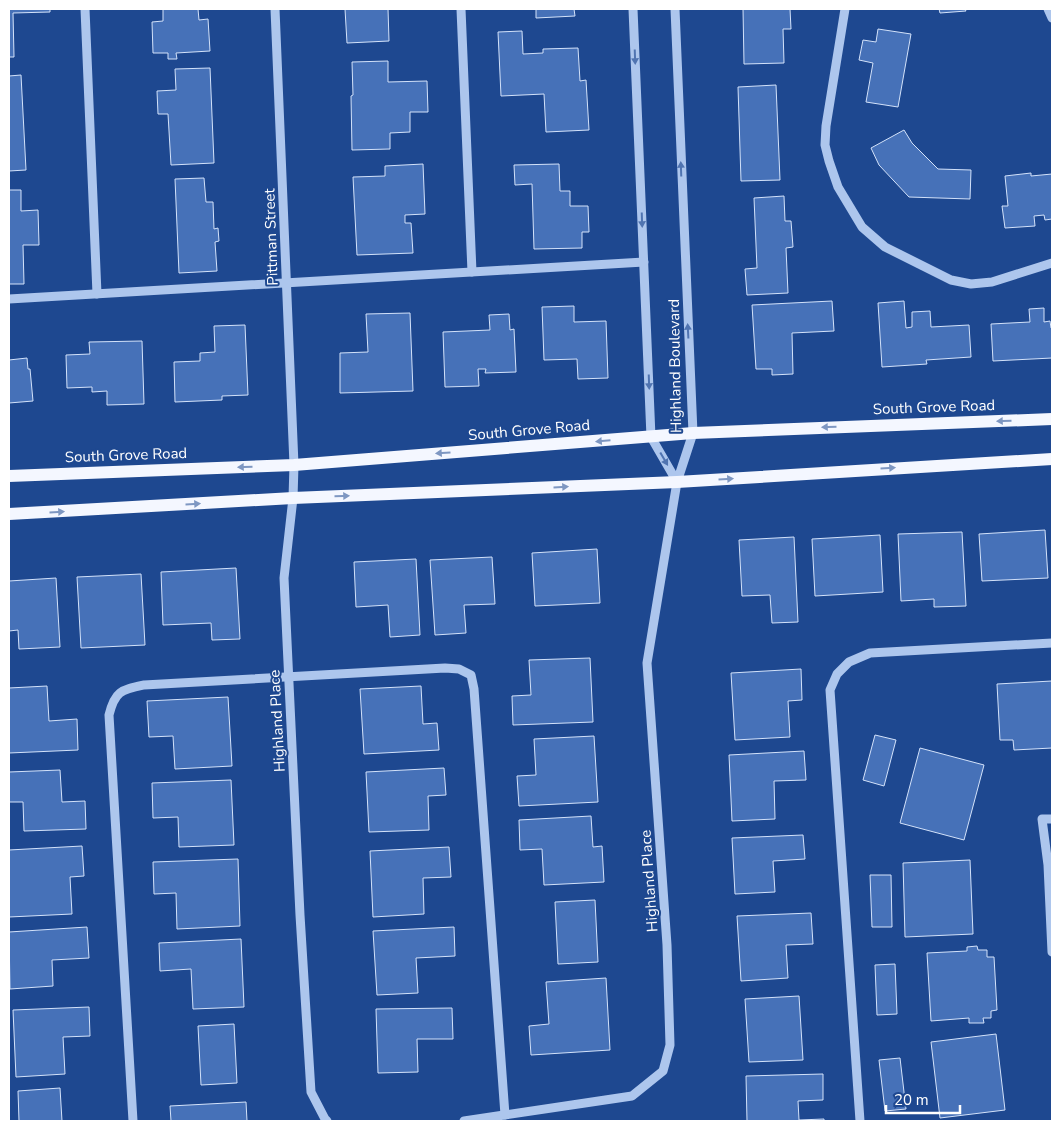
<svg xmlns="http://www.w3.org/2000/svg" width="1061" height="1130" font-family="'Nunito Sans',sans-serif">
<rect width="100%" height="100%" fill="#1e4890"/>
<!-- building -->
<g fill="#4671b8" stroke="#d3e2fa">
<path d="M9,9H50V12L13,13L14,57H9Z"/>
<path d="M163,9H198L199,20L208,19L210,51L176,53L177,59H168V53H153L152,22L163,21Z"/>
<path d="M345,9H388L389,41L347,43Z"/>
<path d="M536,9H574L575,16L536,18Z"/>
<path d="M743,9H790L791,29H783L784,63L744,64Z"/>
<path d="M939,9H965L966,11L940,13Z"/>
<path d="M878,29L911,34L898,107L866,102L873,63L859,60L863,40L876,42Z"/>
<path d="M522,31L523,54L543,53V49L578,48L580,81L586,80L589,130L546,132L544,94L501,96L498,32Z"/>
<path d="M388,61V82L427,81L428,112H410V132L390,133V149L352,150L351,96L353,95L352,62Z"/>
<path d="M210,68L214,163L171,165L168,114H158L157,91L176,90L175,69Z"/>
<path d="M21,75L26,170L9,171V76Z"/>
<path d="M776,85L780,180L741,181L738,87Z"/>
<path d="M904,130L912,143L938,169L971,170L970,199L909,197L879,165L871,148Z"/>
<path d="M423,164L425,214L405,215V223H411L413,253L357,255L353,177L385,176V166Z"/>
<path d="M559,164L560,191H570V206H588L589,232H582V248L534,249L532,184L515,185L514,165Z"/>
<path d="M1031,173V176L1052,174V219L1045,220L1044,215L1034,216L1035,226L1005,228L1002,206H1008L1005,176Z"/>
<path d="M204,178L206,202H213L214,229L218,228L219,241L215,242L217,271L179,273L175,179Z"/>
<path d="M9,190H21V211L38,210L39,245H23L24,284H9Z"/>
<path d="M784,196L785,221H791L793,247L786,248L788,293L747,295L745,269L757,268L754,198Z"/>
<path d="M832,301L834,331L792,333L793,374L772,375V369H756L752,305Z"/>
<path d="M904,301L906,328L912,327V312L930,311L931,327L969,325L971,357L926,360L927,364L882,367L878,303Z"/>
<path d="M574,306V322L606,321L608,378L578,379L577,359L544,360L542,307Z"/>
<path d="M1044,308V322L1050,321L1051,328H1052V358L993,361L991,324L1030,322L1029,309Z"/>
<path d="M410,313L413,391L340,393V353L368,352L366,314Z"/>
<path d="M509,314L510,330L514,329L516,372L485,373L486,369H478L479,386L445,387L443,332L490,330L489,315Z"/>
<path d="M245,325L248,395L222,396V400L175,402L174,362L200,361V353L215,352L214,326Z"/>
<path d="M142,341L144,404L107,405V391L92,392V387L67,388L66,355L90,354L89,342Z"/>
<path d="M27,358L28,369H30L33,401L9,403V360Z"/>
<path d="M1045,530L1048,578L982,581L979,534Z"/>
<path d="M962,532L966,606L934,607V599L901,601L898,534Z"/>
<path d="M880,535L883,592L815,596L812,539Z"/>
<path d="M794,537L798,622L772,623L770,595L742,596L739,540Z"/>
<path d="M597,549L600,603L535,606L532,553Z"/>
<path d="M492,557L495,604L464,605L466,633L435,635L430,560Z"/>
<path d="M416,559L420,635L390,637L388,605L356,607L354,562Z"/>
<path d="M236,568L240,639L212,640L211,623L163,625L161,572Z"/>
<path d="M141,574L145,645L81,648L77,577Z"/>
<path d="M56,578L60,647L19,649L18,630L9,631V581Z"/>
<path d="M590,658L593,722L513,725L512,696L531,695L529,660Z"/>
<path d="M801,669L802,700L788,701L790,737L735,740L731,673Z"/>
<path d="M1052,681V748L1014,750L1013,740H1000L997,684Z"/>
<path d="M47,686L49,721L77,719L78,750L9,753V688Z"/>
<path d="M421,686L423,724L437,723L439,750L364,754L360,689Z"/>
<path d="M228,697L232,766L175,769L173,736L149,737L147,701Z"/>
<path d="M875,735L896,740L884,786L863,780Z"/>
<path d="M594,736L598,802L519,806L517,776L536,775L534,739Z"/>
<path d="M920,748L984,765L964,840L900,823Z"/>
<path d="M804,751L806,780L774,781L775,819L732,821L729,755Z"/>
<path d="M444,768L446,795L428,796L429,830L369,832L366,772Z"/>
<path d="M60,770L62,802L85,801L86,829L24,831L23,802H9V772Z"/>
<path d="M231,780L234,845L179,847L178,817L153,818L152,783Z"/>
<path d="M591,816L593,847L602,846L604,882L544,885L542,849L520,850L519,820Z"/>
<path d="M803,835L805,859L773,861L775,892L735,894L732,838Z"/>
<path d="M82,846L84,876L70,877L72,914L9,917V850Z"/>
<path d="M449,847L451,877L423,878L424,914L373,917L370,851Z"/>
<path d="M238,859L240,926L177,929L176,893L154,894L153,862Z"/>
<path d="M970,860L973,934L905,937L903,863Z"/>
<path d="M870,875H891L892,927H872Z"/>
<path d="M595,900L598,962L558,964L555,902Z"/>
<path d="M811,913L813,944L786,945L788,978L741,981L737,916Z"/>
<path d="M87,927L89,958L52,960L53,986L10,989L9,932Z"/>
<path d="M454,927L455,956L416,958L418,993L377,995L373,931Z"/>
<path d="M241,939L244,1007L193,1009L191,969L160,971L159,943Z"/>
<path d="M977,946L978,950H987V957H994L997,1010L991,1011V1018H983L984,1023H969V1018L931,1021L927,953L967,951V947Z"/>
<path d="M895,964L897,1014L877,1015L875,965Z"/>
<path d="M606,978L610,1050L531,1055L529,1026L549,1024L546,982Z"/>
<path d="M799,996L803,1060L749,1062L745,999Z"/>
<path d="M89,1007L90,1036L63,1037L65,1074L16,1077L13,1010Z"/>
<path d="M452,1008L453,1039H417L418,1072L378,1073L376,1009Z"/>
<path d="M234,1024L237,1083L201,1085L198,1026Z"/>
<path d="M996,1034L1005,1110L940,1118L931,1042Z"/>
<path d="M900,1058L906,1109L885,1111L879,1060Z"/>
<path d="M823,1074V1100L798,1101L799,1120L824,1119V1121H747L746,1076Z"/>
<path d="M60,1088L62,1121H19L18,1091Z"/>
<path d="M246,1102L247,1121H171L170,1106Z"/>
</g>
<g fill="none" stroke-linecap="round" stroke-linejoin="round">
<!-- minor -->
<g stroke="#adc6ed" stroke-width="9">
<path d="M85,9L97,294"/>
<path d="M275,9L294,465L293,498L284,578L300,915L311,1092L325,1119L327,1121"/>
<path d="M461,9L472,272"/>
<path d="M633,9L651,437L677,482"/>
<path d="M845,9L826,126L825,145L829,161L838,187L862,227L885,247L951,280L971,284L992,282L1052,263"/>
<path d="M1048,9L1052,18"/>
<path d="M9,299L644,262"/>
<path d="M1052,819H1042L1048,865L1052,952"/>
<path d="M133,1121L109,715C115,691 121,690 144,685L445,668L459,669L471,675L474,689L505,1115"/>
<path d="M464,1121L632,1096L663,1071L670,1045L667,945L647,663L677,482L693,433L675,9"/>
<path d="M860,1121L830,690L837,674L849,662L870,653L1052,643"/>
</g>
<!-- major -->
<g stroke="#f4f7ff" stroke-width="12">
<path d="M9,476L294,465L693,433L1052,419"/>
<path d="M9,514L293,498L677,482L1052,459"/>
</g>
</g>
<!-- one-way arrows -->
<defs><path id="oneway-solid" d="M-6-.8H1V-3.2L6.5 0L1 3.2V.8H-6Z" transform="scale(1.25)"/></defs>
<g fill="#5074b1">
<use href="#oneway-solid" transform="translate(635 57) rotate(88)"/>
<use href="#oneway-solid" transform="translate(681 169) rotate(-92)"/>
<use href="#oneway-solid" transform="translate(642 220) rotate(88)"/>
<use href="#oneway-solid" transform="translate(688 331) rotate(-93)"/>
<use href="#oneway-solid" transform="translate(649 382) rotate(88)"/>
<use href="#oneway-solid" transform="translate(664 459) rotate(60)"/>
</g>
<g fill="#7e97c2">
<use href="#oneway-solid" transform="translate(1004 421) rotate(178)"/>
<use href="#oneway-solid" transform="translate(829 427) rotate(178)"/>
<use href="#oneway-solid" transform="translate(603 441) rotate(175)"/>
<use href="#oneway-solid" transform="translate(443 453) rotate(176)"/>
<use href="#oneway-solid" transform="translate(245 467) rotate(178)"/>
<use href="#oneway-solid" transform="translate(888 468) rotate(-4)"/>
<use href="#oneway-solid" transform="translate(726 479) rotate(-4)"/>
<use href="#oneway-solid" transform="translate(561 487) rotate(-3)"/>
<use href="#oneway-solid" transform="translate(342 496) rotate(-2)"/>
<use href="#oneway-solid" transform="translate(193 504) rotate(-3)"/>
<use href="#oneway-solid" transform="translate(57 512) rotate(-3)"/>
</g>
<g text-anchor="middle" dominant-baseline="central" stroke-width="4" stroke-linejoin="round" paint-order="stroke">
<!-- street labels -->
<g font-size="15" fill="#fff" stroke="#1e4890">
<text transform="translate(271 237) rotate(-92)">Pittman Street</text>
<text transform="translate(675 366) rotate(-91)">Highland Boulevard</text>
<text transform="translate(934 407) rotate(-2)">South Grove Road</text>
<text transform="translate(529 430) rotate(-5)">South Grove Road</text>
<text transform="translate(126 455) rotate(-2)">South Grove Road</text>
<text transform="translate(277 721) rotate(-93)">Highland Place</text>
<text transform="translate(649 881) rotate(-94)">Highland Place</text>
</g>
</g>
<!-- border -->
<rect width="1061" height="1130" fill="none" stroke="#ffffff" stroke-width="20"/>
<!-- scale -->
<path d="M886 1105v8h74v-8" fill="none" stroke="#ffffff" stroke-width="2.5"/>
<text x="894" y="1105" font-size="15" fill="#ffffff" stroke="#1e4890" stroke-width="4" paint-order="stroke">20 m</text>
</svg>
